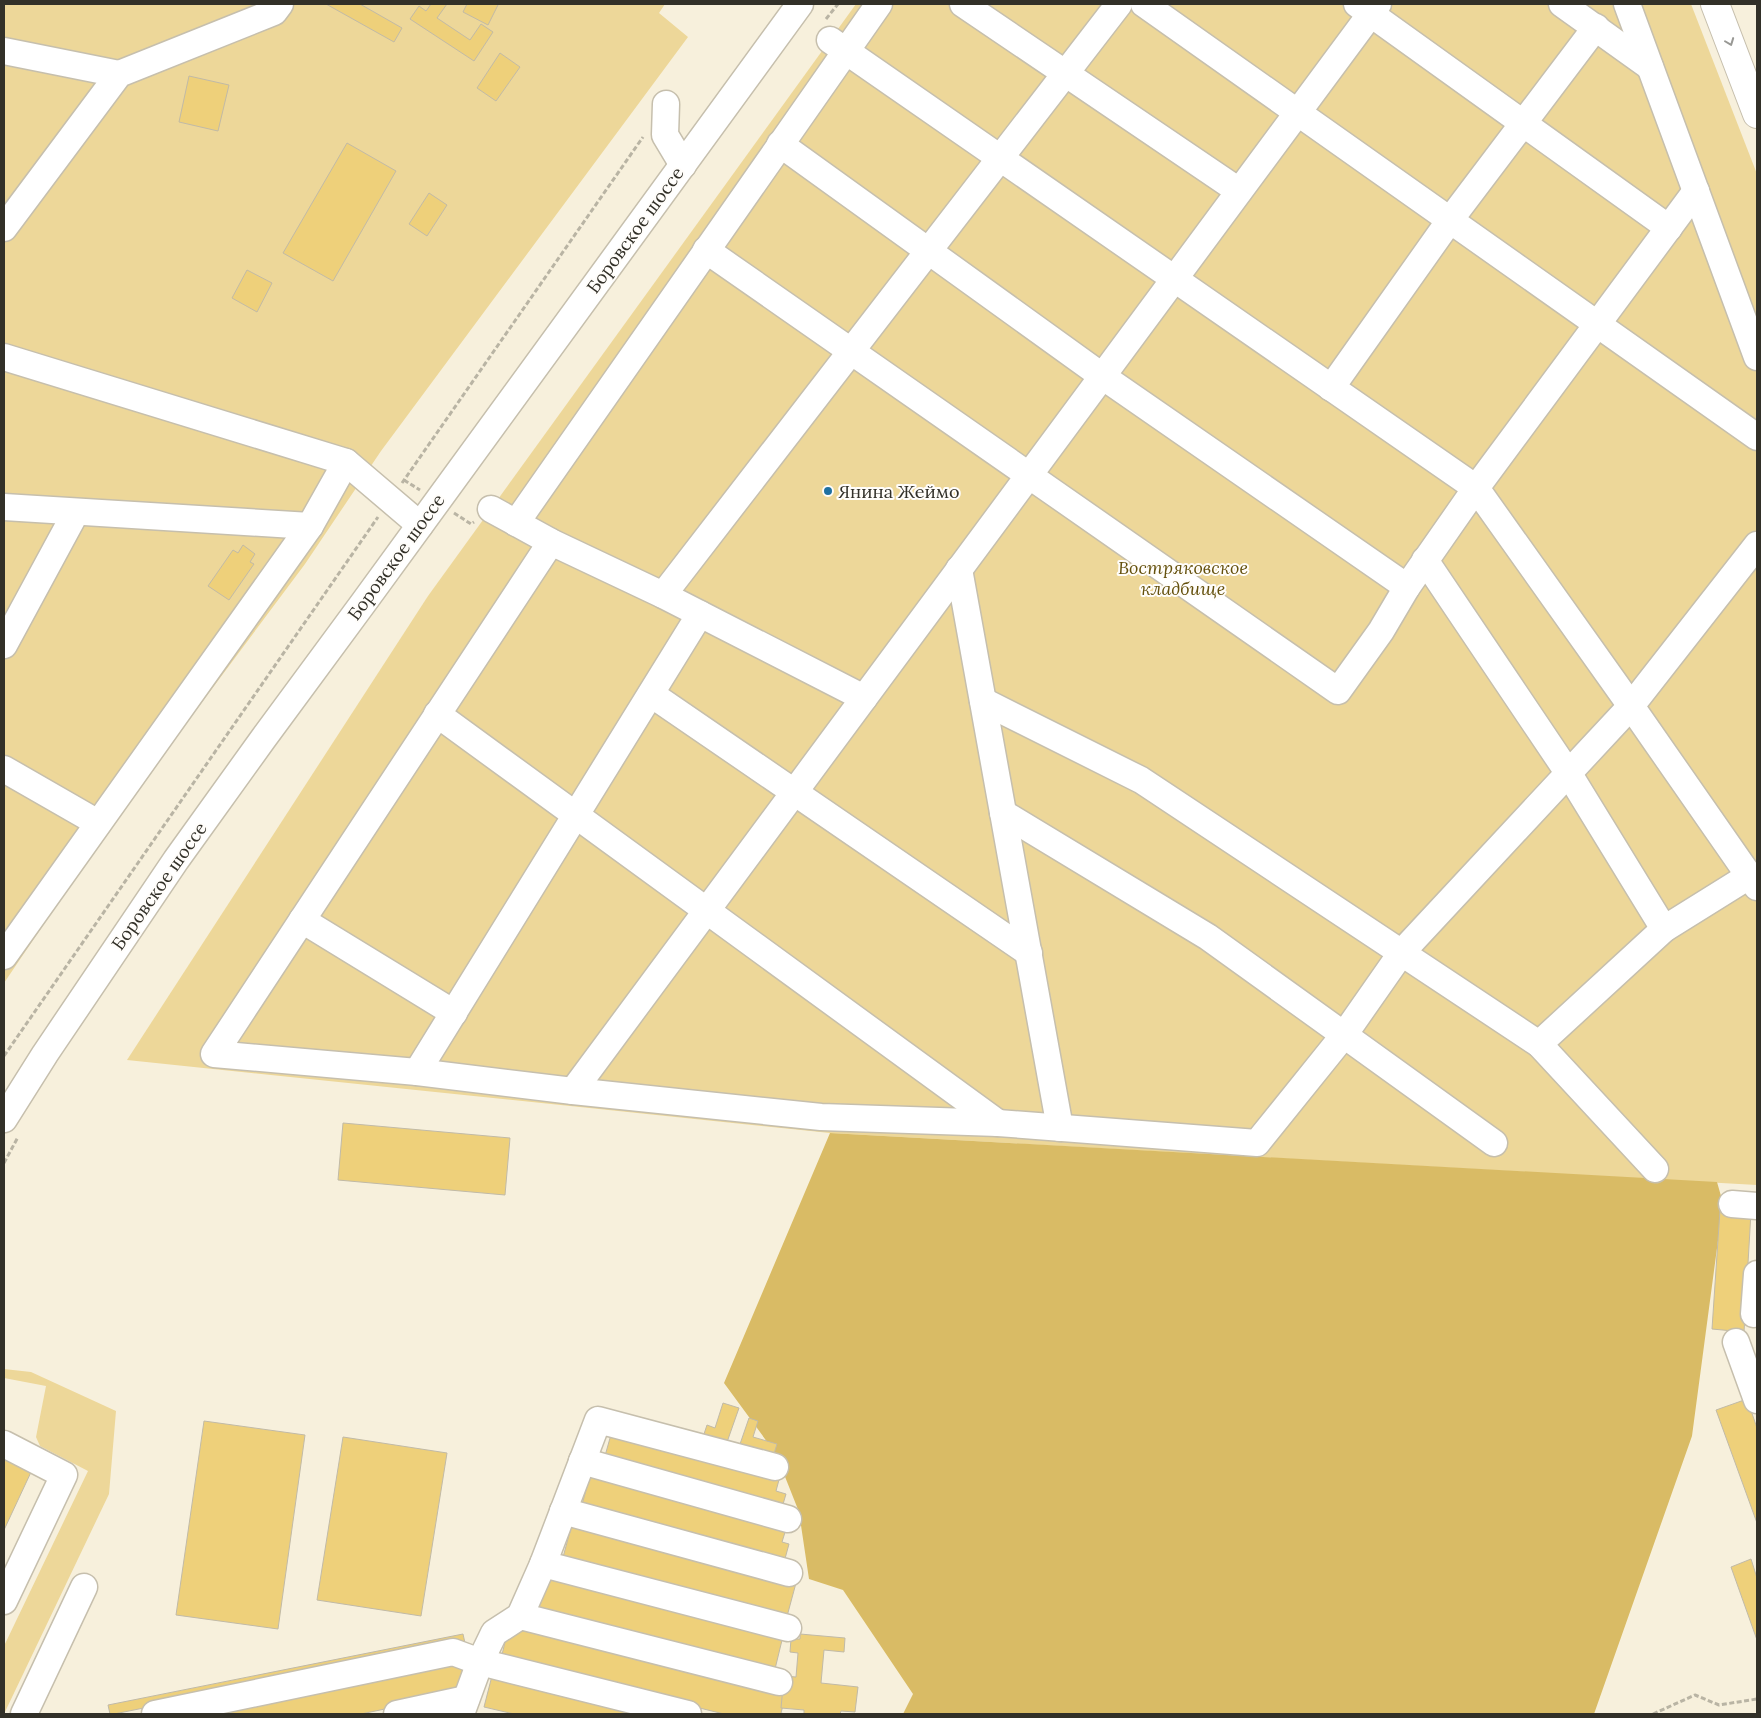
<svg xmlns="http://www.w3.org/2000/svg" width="1761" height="1718" font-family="Lora,serif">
<rect width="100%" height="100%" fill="#f7f0dc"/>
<!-- green -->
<g fill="#edd799">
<path d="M4,4H665L659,13L688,37L381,451L305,564L117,816L4,983Z"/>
<path d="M856,4H1691L1757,174V1185L830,1133L127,1060L428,596Z"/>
<path d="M4,1369L31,1372L116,1411L109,1494L4,1714V1646L88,1471L40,1446L36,1437L46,1386L4,1378Z"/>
</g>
<!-- forest -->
<path fill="#d9bb65" d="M830,1133L1717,1182L1723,1203L1692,1436L1594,1714H903L913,1694L843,1590L809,1579L799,1512L776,1454L724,1383Z"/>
<!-- building -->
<g fill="#eed07a" stroke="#c1baa7">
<path d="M326,4H360L402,28L394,42Z"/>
<path d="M431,4H447L437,18L470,40L481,24L493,32L474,61L410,19L419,6L426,11Z"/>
<path d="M467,4H496L498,5L488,25L463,12Z"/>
<path d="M500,53L520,67L496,101L477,88Z"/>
<path d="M189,76L229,85L218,131L179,122Z"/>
<path d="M347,143L396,171L333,281L283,253Z"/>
<path d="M429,193L447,205L427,236L409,224Z"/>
<path d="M247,270L272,283L257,312L232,298Z"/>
<path d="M243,545L255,554L250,562L254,564L229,600L208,586L233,550L238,553Z"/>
<path d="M343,1123L510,1138L505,1195L338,1180Z"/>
<path d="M1720,1210L1751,1212L1744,1332L1712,1329Z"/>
<path d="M1747,1399L1757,1428V1523L1716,1410Z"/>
<path d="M723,1403L739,1408L726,1445L703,1437L707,1425L715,1428Z"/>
<path d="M749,1418L758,1421L753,1437L777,1444L773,1457L739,1447Z"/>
<path d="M204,1421L305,1435L278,1629L176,1615Z"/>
<path d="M612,1431L780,1476L776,1491L786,1494L781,1511L603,1463Z"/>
<path d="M343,1437L447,1453L421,1616L317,1600Z"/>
<path d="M4,1456L32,1470L4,1530Z"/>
<path d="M591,1472L786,1529L782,1542L789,1544L783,1566L581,1508Z"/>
<path d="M572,1524L796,1583L786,1620L562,1561Z"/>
<path d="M1751,1559L1757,1578V1640L1731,1567Z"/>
<path d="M542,1576L783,1636L775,1669L533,1608Z"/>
<path d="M509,1625L786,1694L781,1713L785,1714H724L501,1659Z"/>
<path d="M463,1634L465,1643L114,1714H110L108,1705Z"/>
<path d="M800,1634L845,1638L844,1652L824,1650L821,1683L858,1687L855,1712L841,1711L840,1714H804V1710L781,1708L784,1676L796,1677L798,1653L790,1652L791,1639H800Z"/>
<path d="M461,1658L466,1678L461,1693L361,1714H199Z"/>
<path d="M493,1672L643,1714H514L484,1707Z"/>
</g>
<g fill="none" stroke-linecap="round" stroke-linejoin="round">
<!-- minor casing -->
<g stroke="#c6bfad" stroke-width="29">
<g id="minor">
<path d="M963,4L1239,191"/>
<path d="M1144,4L1757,437"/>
<path d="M1357,4L1669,228"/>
<path d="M1562,4L1650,67"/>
<path d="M1627,4L1757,357"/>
<path d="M830,40L1476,488L1631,706L1757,887"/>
<path d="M4,51L119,74"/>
<path d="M666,104L665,135L683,165"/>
<path d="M780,144L1102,376L1407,587"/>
<path d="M4,228L119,74L274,12L280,4"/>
<path d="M706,250L1338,691L1381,631L1407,587L1476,488L1696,191"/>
<path d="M4,357L346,462L420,525"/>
<path d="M1331,388L1450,220L1596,27"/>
<path d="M4,507L310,526"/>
<path d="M491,509L551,542L663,595L864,698"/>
<path d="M516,523L879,4"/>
<path d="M551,542L214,1054L417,1072L573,1091L821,1117L998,1123L1257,1143L1344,1035L1402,952L1631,706L1757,545"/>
<path d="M1425,560L1569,774L1664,929"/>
<path d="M959,569L1060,1128"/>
<path d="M663,595L1119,4"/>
<path d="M4,645L76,512"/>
<path d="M651,694L1029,953"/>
<path d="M983,701L1141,780L1539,1044L1664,929L1749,876"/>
<path d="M437,714L998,1123"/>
<path d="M4,769L98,823"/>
<path d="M1003,813L1208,937L1494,1143"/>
<path d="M302,920L454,1013"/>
<path d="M4,956L310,526L346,462"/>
<path d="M1539,1044L1655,1169"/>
<path d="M417,1072L700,614"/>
<path d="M573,1091L1378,4"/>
<path d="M4,1119L45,1054L176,860L263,739L364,602L800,4"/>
<path d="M1732,1204L1757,1206"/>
<path d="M1754,1314L1757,1274"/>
<path d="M1736,1342L1757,1400"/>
<path d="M4,1444L64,1475L4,1601"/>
<path d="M582,1461L788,1519"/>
<path d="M563,1511L789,1573"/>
<path d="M543,1564L788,1628"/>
<path d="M520,1616L779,1682"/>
<path d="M24,1714L84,1587"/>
<path d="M155,1714L453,1652L480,1662L688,1714"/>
<path d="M397,1714L466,1699"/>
<path d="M461,1714L480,1662L494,1633L520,1616L543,1564L598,1420L775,1467"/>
</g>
</g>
<!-- major casing -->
<g stroke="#c6bfad" stroke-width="30">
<path id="major" d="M1715,4L1757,114"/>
</g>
<!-- path -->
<g stroke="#b9b4a4" stroke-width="3" stroke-dasharray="5 2.5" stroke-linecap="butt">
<path d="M826,19L838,4"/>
<path d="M404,480L420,490"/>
<path d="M402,483L643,137"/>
<path d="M454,513L471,524L474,522"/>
<path d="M4,1056L378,517"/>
<path d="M4,1163L18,1137"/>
<path d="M1653,1714L1695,1695L1719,1705L1757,1699"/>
</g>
<!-- minor -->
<use href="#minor" stroke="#fff" stroke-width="26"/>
<!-- major -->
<use href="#major" stroke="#fff" stroke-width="28"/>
</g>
<!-- one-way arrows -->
<defs><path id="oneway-chevron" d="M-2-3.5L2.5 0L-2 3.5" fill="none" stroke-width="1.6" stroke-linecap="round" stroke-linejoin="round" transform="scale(1.25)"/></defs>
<use stroke="#989894" href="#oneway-chevron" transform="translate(1730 42) rotate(69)"/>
<!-- markers -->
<circle fill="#1f71a2" stroke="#fffdfa" stroke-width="2" cx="828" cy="491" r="5"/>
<g text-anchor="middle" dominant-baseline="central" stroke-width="4" stroke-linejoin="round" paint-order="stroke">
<!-- street labels -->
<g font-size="18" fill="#323028" stroke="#fffdfa">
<text transform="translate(635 230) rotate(-54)">Боровское шоссе</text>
<text transform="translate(396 557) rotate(-54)">Боровское шоссе</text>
<text transform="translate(159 886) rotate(-55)">Боровское шоссе</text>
</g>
<!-- poi labels -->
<g font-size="18" fill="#323028" stroke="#fffdfa" text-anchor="start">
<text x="838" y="491">Янина Жеймо</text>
</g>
<!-- park labels -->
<g font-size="18" font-style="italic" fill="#64500c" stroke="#fffdfa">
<text x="1183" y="567">Востряковское<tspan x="1183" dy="21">кладбище</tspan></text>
</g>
</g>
<!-- border -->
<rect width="1761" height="1718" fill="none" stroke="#323028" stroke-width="10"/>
</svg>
